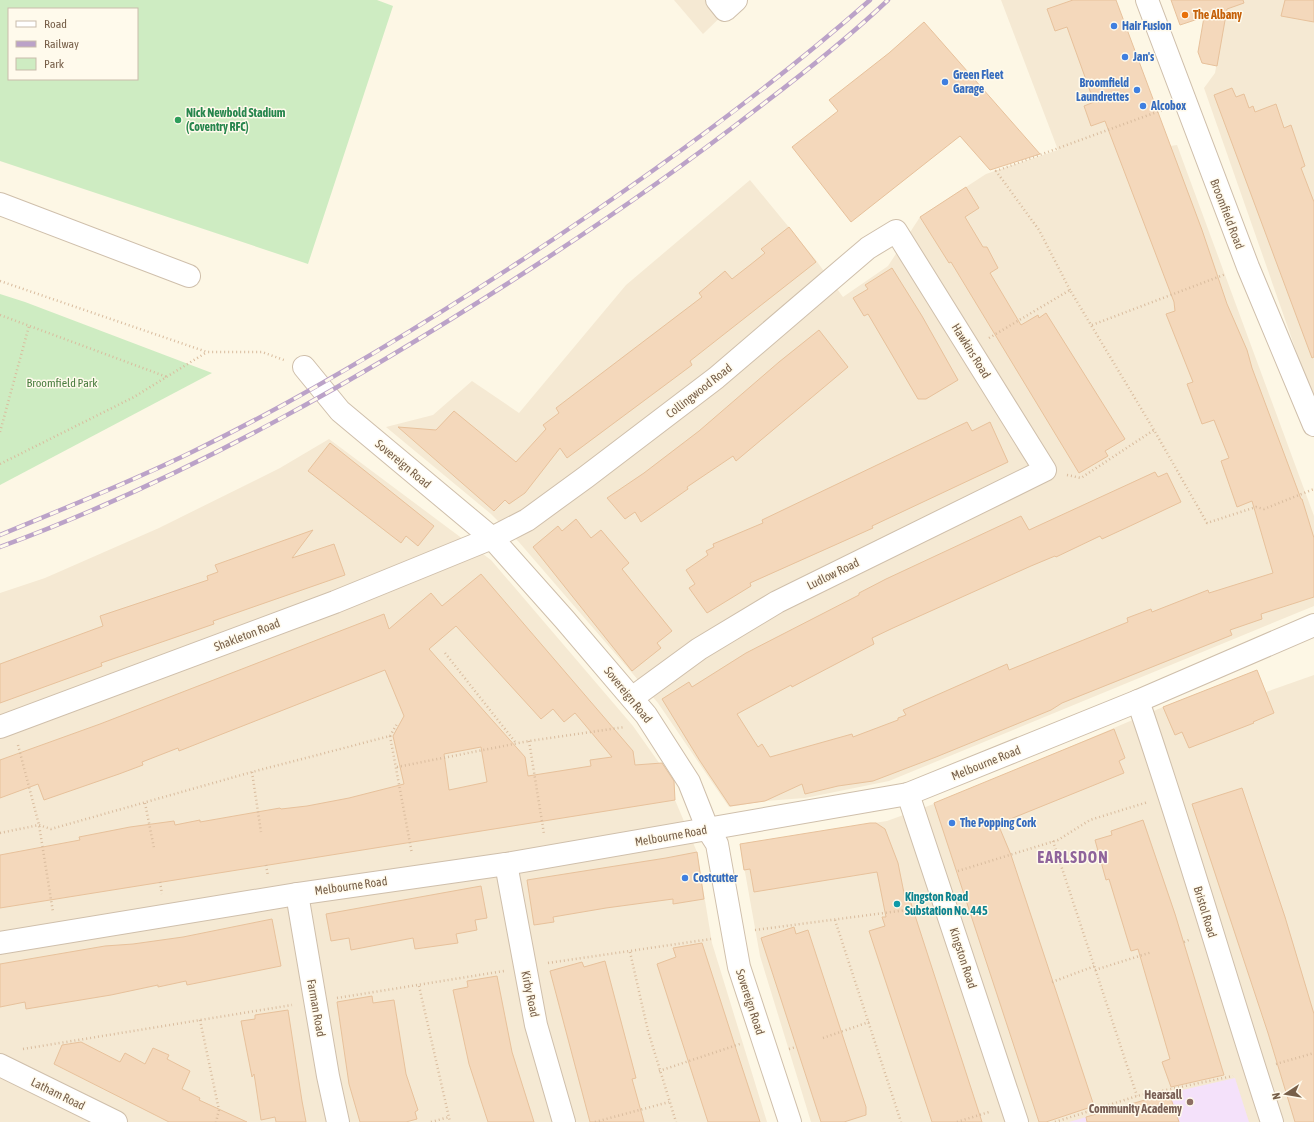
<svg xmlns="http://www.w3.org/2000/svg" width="1314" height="1122" font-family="'Asap Condensed',sans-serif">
<rect width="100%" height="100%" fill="#fdf7e5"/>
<!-- residential -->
<g fill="#f5e9d3">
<path d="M674,0H738L703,34Z"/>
<path d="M1001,0H1115L1170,146L1177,145L1314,516V606L889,781L805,798L765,801L729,807L658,703L518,541L491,514L386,427L433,415L472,381L519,413L626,285L750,180L815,259L843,297L888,266L920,217L986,174L1058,150Z"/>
<path d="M1228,0H1314V402L1204,88L1215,73Z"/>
<path d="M329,439L491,560L633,726L674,784L675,800L697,852L712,943L767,1122H0V593L45,578L159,528L280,468Z"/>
<path d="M1257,670L1266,692L1314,675V1122H811L760,956L740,844L887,821L950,798L1163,707Z"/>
</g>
<!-- education -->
<path fill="#f4e1fa" d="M1235,1078L1249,1122H1069L1169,1093Z"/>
<!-- green -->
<g fill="#ceecc2" fill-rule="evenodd">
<path d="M0,0H377L393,6L308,264L0,161ZM9,9H137V79H9Z"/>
<path d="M0,294L25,302L212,373L0,485Z"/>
</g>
<!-- building -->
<g fill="#f4d8bb" stroke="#e7c19b" fill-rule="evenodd">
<path d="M1073,0H1116L1202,230L1227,304L1247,350L1252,368L1301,499H1302L1314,538V597L1261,614L1262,619L1230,630L1232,635L1062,703L1051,710L936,757L873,781L838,786L805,794L802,784L765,801L730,806L700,761L662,699L689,682L692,687L746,653L859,595V593L886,579L1021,516L1029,530L1155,472L1158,477L1167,473L1181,502L1128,527L1102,539L1100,536L1056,557L1055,556L1031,566L893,628L872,638L874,644L792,687L791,685L737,714L758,747L762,744L770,757L852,734L853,737L898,720V718L906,715L903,710L1007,664L1009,670L1128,622L1127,618L1151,609L1152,612L1208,590L1209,593L1273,573L1252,501L1237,507L1221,461L1229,458L1214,420L1202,424L1187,384L1193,382L1166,314L1175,311L1174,302L1105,121L1091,126L1084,106L1094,102L1067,27L1055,31L1047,9Z"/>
<path d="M1171,0H1243L1244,3L1227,9L1217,66L1202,63L1198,52L1204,17L1180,25Z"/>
<path d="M1285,0H1314V22L1281,16Z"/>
<path d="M924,22L1040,154L990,170L960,136L851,222L792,147L838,111L829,100L889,53Z"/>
<path d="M1232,88L1236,97L1244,94L1249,108L1253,106L1255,112L1276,104L1284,128L1291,125L1305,166L1301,168L1314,202V357L1312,358L1214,95Z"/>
<path d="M966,187L979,208L965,217L983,247H987L998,268L990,273L1021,325L1038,315L1039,318L1046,313L1125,439L1105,451L1108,456L1079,473L951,262L949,263L920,217Z"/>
<path d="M789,227L816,262L690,361L692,365L567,458L560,448L525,493L509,504L505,500L494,511L398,427L436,430L454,411L516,462L546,429L543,425L559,413L556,408L702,297L699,293L725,271L732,279L750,265L765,253L761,249Z"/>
<path d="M892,268L922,316L958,380L926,399H918L868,314L864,316L853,298L868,289L865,285Z"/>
<path d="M819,330L848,367L736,461L733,456L687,487L688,489L641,522L635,512L625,519L607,498L644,473L699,431L779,362Z"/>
<path d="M967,422L972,431L990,422L1008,462L872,526L873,528L750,583L751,586L707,613L689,588L695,584L686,570L708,555L706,551L714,547L713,544L763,523L762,520Z"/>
<path d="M330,443L434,526L418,546L406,536L401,543L308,471Z"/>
<path d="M576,519L591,538L601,530L629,563L622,569L672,631L657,643L661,648L632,671L533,547L558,526L562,531Z"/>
<path d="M313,530L292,558L334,544L345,575L213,621L214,624L101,663L102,666L0,703V664L103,626L100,616L208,580L207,576L218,572L215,565Z"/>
<path d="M481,574L633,751L635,765L662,763L674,781L675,800L0,908V855L80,840L79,837L130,827L174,821L175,825L200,820V822L280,808L281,809L307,806L349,798L404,784L393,736L404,716L385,670L179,751L178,748L142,762L143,765L119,774L44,800L38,784L0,798V760L100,724L384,614L389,629L431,593L442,606ZM456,626L541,719L553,709L564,722L575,713L612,757L590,760L591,766L528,776L525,757L429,649ZM481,747L487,782L449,790L444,754Z"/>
<path d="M1257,670L1274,713L1253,722L1254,723L1189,748L1182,732L1175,735L1163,707Z"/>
<path d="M1114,729L1125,758L1119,761L1124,773L998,824L1011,855L1094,1106L1046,1122H1039L934,803Z"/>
<path d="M1242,788L1285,917L1314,1014V1122H1295L1268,1033L1192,804Z"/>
<path d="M1143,820L1175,914L1224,1075L1171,1087L1162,1062L1170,1059L1138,949L1131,951L1109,879L1106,880L1095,840L1112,835L1111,831Z"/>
<path d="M870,823H876L885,829L898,863L905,898L909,897L982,1122H932L869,931L885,926L882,917H886L877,872L754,892L750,869L744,870L740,844Z"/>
<path d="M697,852L704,899L673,904V899L606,908L553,917L554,922L534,925L527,880L666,858Z"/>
<path d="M481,886L487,918L475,920L477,930L456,934L458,943L415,949L413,938L351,950L349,938L331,941L326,914Z"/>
<path d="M272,919L281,966L187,985L186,981L158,987V985L111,995L26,1009L25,1002L0,1007V964L105,946L133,944L183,937Z"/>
<path d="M794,927L796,934L808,930L866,1107V1115L844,1122H821L761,938Z"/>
<path d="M702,943L737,1052L760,1122H708L673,1014L657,964L676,957L673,948Z"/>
<path d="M605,961L636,1078L632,1079L644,1122H590L550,971L582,962L584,967Z"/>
<path d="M497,976L512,1052L534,1122H488L469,1064L453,990L468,987L467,981Z"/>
<path d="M372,996L373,1003L394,1000L406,1074L418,1110L415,1112L417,1119L406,1122H360L349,1084L337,1002Z"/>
<path d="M288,1010L302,1101L306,1122H276L275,1117L261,1120L255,1080L254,1074L252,1077L241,1021L255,1019V1015Z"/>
<path d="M81,1042L120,1062L125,1053L145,1064L153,1048L169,1055L167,1059L190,1071L182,1089L200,1098L199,1100L247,1122H169L54,1064L62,1045Z"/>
<path d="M1169,1093L1179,1122H1087L1086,1117Z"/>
</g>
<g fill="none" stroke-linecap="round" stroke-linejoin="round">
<!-- minor casing -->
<g stroke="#cfbfab" stroke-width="24">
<g id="minor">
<path d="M717,0L725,10L736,0"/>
<path d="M1147,0L1248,267L1314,425"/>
<path d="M0,204L189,276"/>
<path d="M304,367L340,411L492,538L565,620L646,715L689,782L708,830L717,844L739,967L790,1122"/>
<path d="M1138,701C1186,840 1226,982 1272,1122"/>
<path d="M0,727L335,602L492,538L527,520L586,477L716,378L868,248L896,231L1045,470L777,602L699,649L632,698"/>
<path d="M908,794L1017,1122"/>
<path d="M506,864L536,1025L564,1122"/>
<path d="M297,894L328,1076L338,1122"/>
<path d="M0,943L297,894L506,864L908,794L1138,701L1314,625"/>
<path d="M0,1065L116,1122"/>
</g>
</g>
<!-- path -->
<g stroke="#d9bc9e" stroke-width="2.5" stroke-dasharray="1 3" stroke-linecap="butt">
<path d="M0,281L207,352H262L284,360"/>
<path d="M1070,290L1039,230L996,171L1165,109"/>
<path d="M0,315L167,377"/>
<path d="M1092,325L1226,274"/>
<path d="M989,338L1070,290L1154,430"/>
<path d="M0,432L29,326"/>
<path d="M0,464L134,397L207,352"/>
<path d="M1067,475L1081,478L1154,430L1207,523L1256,507L1264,509L1314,489"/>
<path d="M445,653L516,743"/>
<path d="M390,736L412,854"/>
<path d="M529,741L544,834"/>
<path d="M18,745L39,825L53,912"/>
<path d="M397,767L529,741L625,727"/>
<path d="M252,772L261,832"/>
<path d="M145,803L154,848"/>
<path d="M0,833L39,825L51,829L252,772L390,736L397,724"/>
<path d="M1053,841L1137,1096"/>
<path d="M266,865L268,876"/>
<path d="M958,871L1058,840L1090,820L1148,802"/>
<path d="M160,882L162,894"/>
<path d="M835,920L901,1122"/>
<path d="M755,930L922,908"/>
<path d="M1184,942L1191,939"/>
<path d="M630,952L648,1031L676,1122"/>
<path d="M548,963L711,939"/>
<path d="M1095,970L1152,952"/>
<path d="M1052,982L1095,966"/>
<path d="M419,986L450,1122"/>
<path d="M337,998L504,971"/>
<path d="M200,1020L219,1110L216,1122"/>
<path d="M823,1038L869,1022"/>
<path d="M23,1049L292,1005"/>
<path d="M789,1049L796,1047"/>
<path d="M1276,1064L1314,1053"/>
<path d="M659,1071L740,1044"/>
<path d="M431,1122L449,1117"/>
<path d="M595,1122L669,1102"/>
<path d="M957,1122L989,1112"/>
<path d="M1055,1122L1137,1096L1233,1076"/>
</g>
<!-- minor -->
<use href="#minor" stroke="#fff" stroke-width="22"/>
<!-- rail casing -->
<g stroke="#bba2c8" stroke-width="4.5">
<g id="rail">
<path d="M0,535C65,508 131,482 194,451C307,396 415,330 519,262C641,182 760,97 870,0"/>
<path d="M0,547C193,476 372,372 544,260C616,213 686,164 754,111C800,76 846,40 888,0"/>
</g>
</g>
<!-- rail -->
<use href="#rail" stroke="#fffaec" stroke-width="3" stroke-dasharray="9" stroke-linecap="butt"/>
</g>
<!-- markers -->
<circle fill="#e8710a" stroke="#fffaec" stroke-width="1.5" cx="1185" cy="15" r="4"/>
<g fill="#3f7fe0" stroke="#fffaec" stroke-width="1.5">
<circle cx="1114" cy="26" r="4"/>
<circle cx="1125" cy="57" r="4"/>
<circle cx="945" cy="82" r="4"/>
<circle cx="1137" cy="90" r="4"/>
<circle cx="1143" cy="106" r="4"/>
<circle cx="952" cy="823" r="4"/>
<circle cx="685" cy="878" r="4"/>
</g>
<circle fill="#2e9e5b" stroke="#fffaec" stroke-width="1.5" cx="178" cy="120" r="4"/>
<circle fill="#0f9aa8" stroke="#fffaec" stroke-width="1.5" cx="897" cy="904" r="4"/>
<circle fill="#8d6e63" stroke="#fffaec" stroke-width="1.5" cx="1190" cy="1102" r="4"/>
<g text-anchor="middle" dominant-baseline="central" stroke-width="3" stroke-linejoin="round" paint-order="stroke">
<!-- food labels -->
<g font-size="12" font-weight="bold" fill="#c56008" stroke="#fffaec" text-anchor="start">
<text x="1193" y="15">The Albany</text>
</g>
<!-- shop labels -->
<g font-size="12" font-weight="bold" fill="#366cbe" stroke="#fffaec" text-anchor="start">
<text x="1122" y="26">Hair Fusion</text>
<text x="1133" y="57">Jan's</text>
<text x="953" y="75">Green Fleet<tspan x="953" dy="14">Garage</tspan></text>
<text x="1129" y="83" text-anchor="end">Broomfield<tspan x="1129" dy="14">Laundrettes</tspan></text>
<text x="1151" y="106">Alcobox</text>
<text x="960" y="823">The Popping Cork</text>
<text x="693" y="878">Costcutter</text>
</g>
<!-- leisure labels -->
<g font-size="12" font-weight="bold" fill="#27864d" stroke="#fffaec" text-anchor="start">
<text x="186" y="113">Nick Newbold Stadium<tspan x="186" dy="14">(Coventry RFC)</tspan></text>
</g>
<!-- street labels -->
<g font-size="12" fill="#775f49" stroke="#fffaec">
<text transform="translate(1227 214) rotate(69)">Broomfield Road</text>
<text transform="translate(971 351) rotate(58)">Hawkins Road</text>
<text transform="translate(699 391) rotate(-38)">Collingwood Road</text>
<text transform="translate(403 464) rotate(40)">Sovereign Road</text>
<text transform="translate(833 574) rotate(-26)">Ludlow Road</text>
<text transform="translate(247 635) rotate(-21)">Shakleton Road</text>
<text transform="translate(628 695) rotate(51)">Sovereign Road</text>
<text transform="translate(986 763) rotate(-22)">Melbourne Road</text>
<text transform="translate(671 836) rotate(-10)">Melbourne Road</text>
<text transform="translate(351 886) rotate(-8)">Melbourne Road</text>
<text transform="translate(1205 912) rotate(73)">Bristol Road</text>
<text transform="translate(963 958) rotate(72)">Kingston Road</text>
<text transform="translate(530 994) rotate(78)">Kirby Road</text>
<text transform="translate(750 1002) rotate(72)">Sovereign Road</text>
<text transform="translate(316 1008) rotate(80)">Farman Road</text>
<text transform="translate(58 1094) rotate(26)">Latham Road</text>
</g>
<!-- park labels -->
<g font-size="12" fill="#4b7e40" stroke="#fffaec">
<text x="62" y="383">Broomfield Park</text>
</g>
<!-- culture labels -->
<g font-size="12" font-weight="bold" fill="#0d838f" stroke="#fffaec" text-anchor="start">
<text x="905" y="897">Kingston Road<tspan x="905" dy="14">Substation No. 445</tspan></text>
</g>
<!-- education labels -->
<g font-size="12" font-weight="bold" fill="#785e54" stroke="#fffaec" text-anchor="end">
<text x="1182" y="1095">Hearsall<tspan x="1182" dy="14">Community Academy</tspan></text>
</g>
<!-- district labels -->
<g font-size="16" font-weight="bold" letter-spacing="1" fill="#8f649b" stroke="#fffaec">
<text x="1073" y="857">EARLSDON</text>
</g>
</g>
<!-- legend -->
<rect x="8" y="8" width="130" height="72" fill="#fffaec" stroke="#c9bcab"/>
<rect x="16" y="21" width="20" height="6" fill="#ffffff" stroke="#c9bcab"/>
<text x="44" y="28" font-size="12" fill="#775f49">Road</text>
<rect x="16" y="41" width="20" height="6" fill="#bba2c8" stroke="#c9bcab"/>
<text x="44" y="48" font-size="12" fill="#775f49">Railway</text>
<rect x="16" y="58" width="20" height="12" fill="#ceecc2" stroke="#c9bcab"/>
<text x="44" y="68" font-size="12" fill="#775f49">Park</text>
<!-- north arrow -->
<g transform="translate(1286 1094) rotate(258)" stroke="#fffaec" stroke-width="3" paint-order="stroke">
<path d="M0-3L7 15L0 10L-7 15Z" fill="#775f49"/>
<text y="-6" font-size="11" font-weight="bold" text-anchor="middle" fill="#775f49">N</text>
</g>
</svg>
